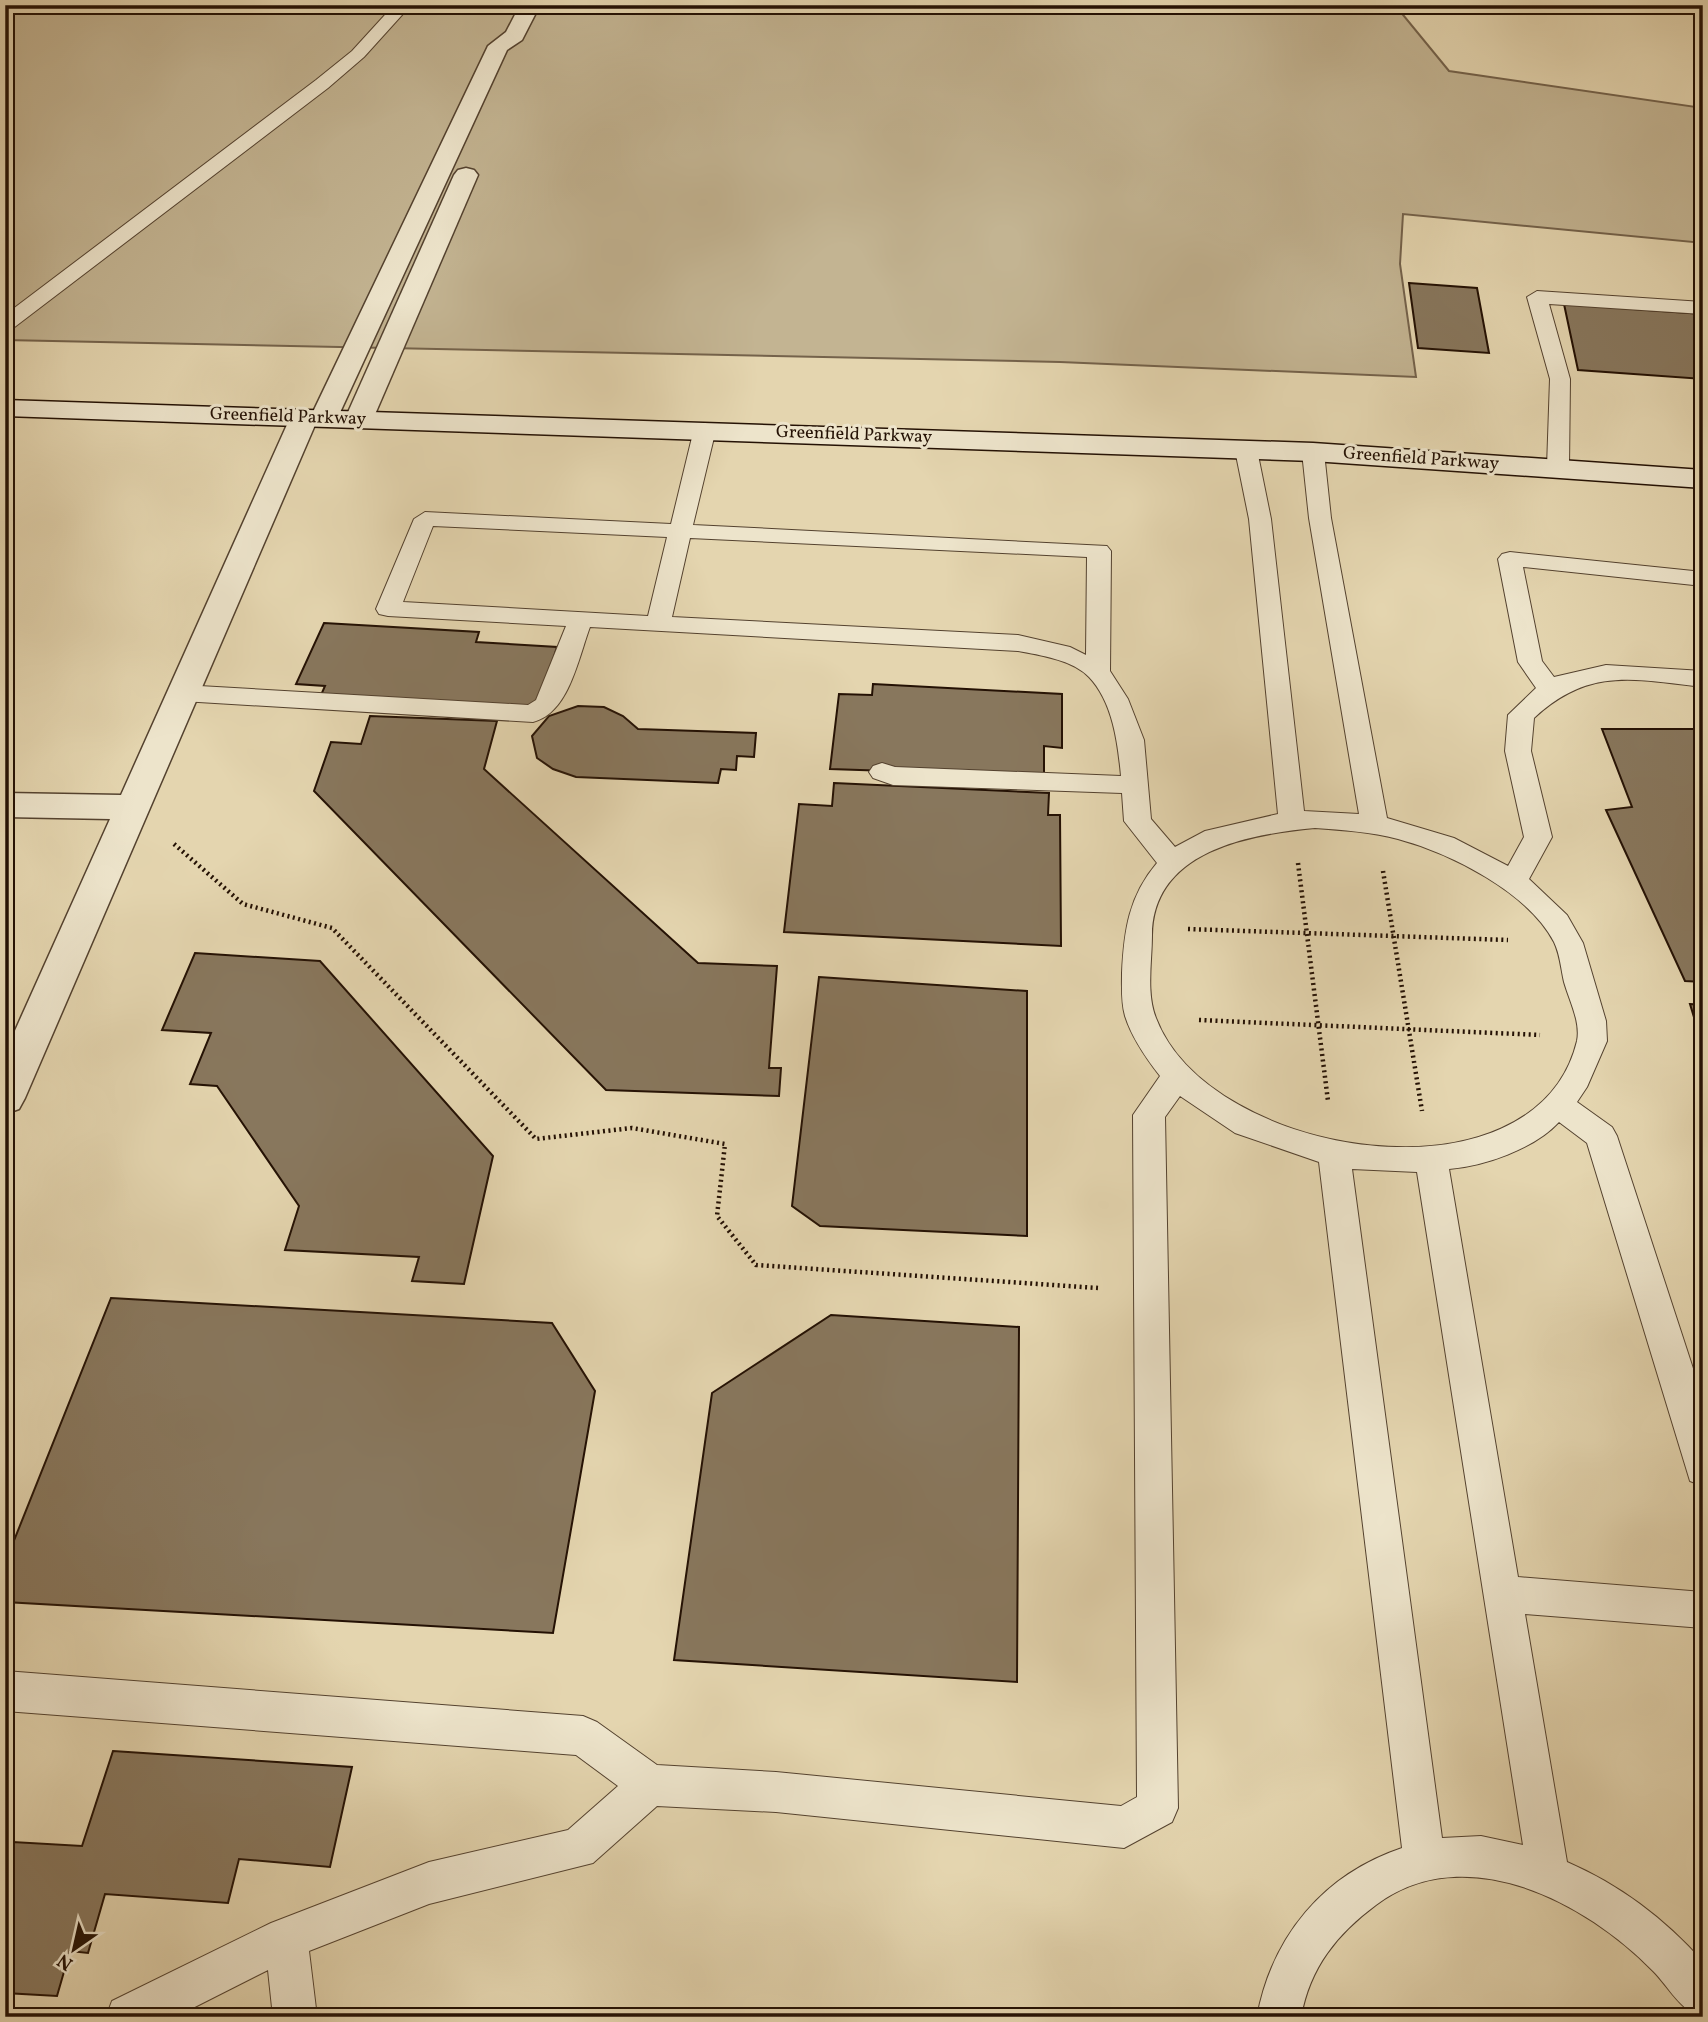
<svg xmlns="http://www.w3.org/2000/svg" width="1708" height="2022" font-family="Vollkorn,serif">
<rect width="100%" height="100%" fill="#e4d5af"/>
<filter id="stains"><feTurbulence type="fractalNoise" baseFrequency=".00286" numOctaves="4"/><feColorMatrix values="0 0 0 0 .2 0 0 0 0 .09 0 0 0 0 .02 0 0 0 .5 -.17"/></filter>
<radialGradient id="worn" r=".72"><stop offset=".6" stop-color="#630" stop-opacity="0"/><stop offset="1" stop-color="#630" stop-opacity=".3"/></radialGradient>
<!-- green -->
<path fill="#c3b492" stroke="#74624b" stroke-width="2" d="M5,5H1395L1449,71L1703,108V243L1403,214L1400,264L1416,377L1060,362L5,340Z"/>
<!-- building -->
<g fill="#88775d" stroke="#241104" stroke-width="2">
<path d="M1409,283L1477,288L1489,353L1418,348Z"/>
<path d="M1564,304L1703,314V379L1578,370Z"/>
<path d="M324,623L479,632L476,642L557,647L538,709L321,695L325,686L296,684Z"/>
<path d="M873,684L1062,694V748L1044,746V776L830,769L839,694L872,695Z"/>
<path d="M578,706L604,707L623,716L638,729L756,733L754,757L737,756L736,770L721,769L718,783L576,777L553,769L537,758L532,736L549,716Z"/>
<path d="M370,716L497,721L484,769L698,963L777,966L769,1068H781L779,1096L606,1090L314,791L331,742L361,744Z"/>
<path d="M1602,729H1703V982L1685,981L1606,810L1632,807Z"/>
<path d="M834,783L1049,793L1048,815H1060L1061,946L784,932L799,804L832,806Z"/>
<path d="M195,953L320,961L493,1156L464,1284L412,1281L419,1257L285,1250L299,1206L217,1086L190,1084L211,1033L162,1030Z"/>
<path d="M819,977L1027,991V1236L820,1226L792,1206Z"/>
<path d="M1690,1004L1703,1005V1047Z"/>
<path d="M111,1298L552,1323L595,1391L553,1633L5,1602V1563Z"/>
<path d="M831,1315L1019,1327L1017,1682L674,1660L712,1393Z"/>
<path d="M113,1751L352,1767L330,1867L239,1859L228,1903L105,1894L88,1953L70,1951L57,1996L5,1993V1864L13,1842L82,1846Z"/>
</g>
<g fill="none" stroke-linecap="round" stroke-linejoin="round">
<!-- service casing -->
<g stroke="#54422f" stroke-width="2">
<g id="service">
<path d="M394,5H411L364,57L328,88L12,329L5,331V315L316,80L352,51Z"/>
<path d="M1537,291L1703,302V314L1549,304L1570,379L1569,467L1558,474L1547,467L1550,379L1527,297Z"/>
<path d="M705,423L716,429L693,525L1107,546L1111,551L1110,671L1128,699L1144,740L1151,819L1175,847L1205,831L1278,814L1249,519L1235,450L1238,445L1246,443L1257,450L1271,519L1304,811L1359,814L1309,518L1302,452L1305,447L1313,445L1324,452L1331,518L1387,818L1454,838L1508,866L1524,837L1505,751L1508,715L1536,688L1518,662L1498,559L1502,554L1510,552L1703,572V586L1523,567L1542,661L1554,677L1606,665L1703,671V687C1633,679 1589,667 1534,718L1531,751L1552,837L1529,879L1567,915L1583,943L1606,1021L1607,1041L1587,1087L1577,1102L1612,1127L1617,1136L1703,1399V1486L1690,1481L1587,1143L1559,1122C1534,1149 1484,1166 1449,1169L1518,1577L1703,1592V1628L1525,1614L1567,1862C1620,1885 1665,1919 1703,1962V2017C1680,2011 1669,1987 1653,1971C1586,1902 1465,1838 1376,1905C1337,1934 1310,1967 1301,2017H1257C1272,1936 1324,1874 1402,1848L1319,1162L1235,1133L1180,1096L1165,1117L1178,1808L1172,1822L1124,1848L776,1812L657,1806L593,1863L429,1904L309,1951L317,2017H273L268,1970L175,2017H106L112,2001L271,1923L429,1862L568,1830L618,1786L576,1755L5,1711V1671L583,1716L597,1722L657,1765L776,1772L1121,1806L1137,1797L1133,1115L1160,1076C1146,1058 1132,1038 1125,1016C1121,1002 1122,987 1122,973C1124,930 1129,896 1157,863L1124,821L1122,793L893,785L873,778L869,772L873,766L882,763L895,767L1121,776C1118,744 1113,702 1089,677C1073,660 1040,655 1018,651L590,627C578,659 569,713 533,722L182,701L173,699L169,693L173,687L182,685L528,705L536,700L566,626L388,616L379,614L376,609L414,519L425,512L671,524L694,429ZM433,526L667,537L648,616L403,602ZM690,538L1087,557L1086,655L1070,647L1018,635L672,617ZM1315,828C1343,830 1371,832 1398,839C1450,853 1528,892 1554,942C1560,954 1561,969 1564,982C1569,1000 1581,1022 1577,1041C1536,1210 1209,1158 1156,1018C1146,993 1152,961 1152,935C1153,850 1251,834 1315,828ZM1352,1169L1417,1172L1523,1845L1481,1836L1442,1838Z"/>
</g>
</g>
<!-- minor casing -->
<g stroke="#54422f" stroke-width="3">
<g id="minor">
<path d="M520,5H540L522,40L507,50L337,419L333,425H315L25,1098L19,1109L5,1114V1053L110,819L5,817V793L121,795L290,418L294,412H313L488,46L506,32Z"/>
<path d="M466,168L474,170L478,175L373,419L369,425H349L345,419L454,175L458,170Z"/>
</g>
</g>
<!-- secondary casing -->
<g stroke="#241104" stroke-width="3">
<path id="secondary" d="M5,400L1313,443L1703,470V488L1313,461L5,416Z"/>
</g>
<!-- path -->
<g stroke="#241104" stroke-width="4.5" stroke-dasharray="2 3.5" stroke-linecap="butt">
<path d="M174,844L243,904L332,928L536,1139L632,1128L725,1144L717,1216L756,1265L1098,1288"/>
<path d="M1298,863L1328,1101"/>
<path d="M1383,871L1422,1111"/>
<path d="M1188,929L1508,940"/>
<path d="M1199,1020L1540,1035"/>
</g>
<!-- service -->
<use href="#service" fill="#ede4cb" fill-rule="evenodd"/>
<!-- minor -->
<use href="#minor" fill="#ede4cb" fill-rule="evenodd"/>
<!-- secondary -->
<use href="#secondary" fill="#ede4cb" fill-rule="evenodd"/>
</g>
<g text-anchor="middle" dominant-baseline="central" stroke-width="6" stroke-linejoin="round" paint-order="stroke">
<!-- far-street labels -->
<g font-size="18" fill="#241104" stroke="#ede4cb">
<text transform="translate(288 417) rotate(2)">Greenfield Parkway</text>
<text transform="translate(854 435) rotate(2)">Greenfield Parkway</text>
<text transform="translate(1421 459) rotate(4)">Greenfield Parkway</text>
</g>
</g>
<!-- margin -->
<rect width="1708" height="2022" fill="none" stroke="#e4d5af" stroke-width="28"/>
<rect x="7" y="7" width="1694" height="2008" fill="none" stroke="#241104" stroke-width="3.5"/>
<rect x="14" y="14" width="1680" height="1994" fill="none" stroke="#241104" stroke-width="2"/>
<!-- north arrow -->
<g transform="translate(74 1949) rotate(214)" stroke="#ede4cb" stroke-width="5" paint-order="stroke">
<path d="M0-5L12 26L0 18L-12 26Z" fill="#241104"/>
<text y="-10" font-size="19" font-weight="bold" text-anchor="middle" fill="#241104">N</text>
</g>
<rect width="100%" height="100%" filter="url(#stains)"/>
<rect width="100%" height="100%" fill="url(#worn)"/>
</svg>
